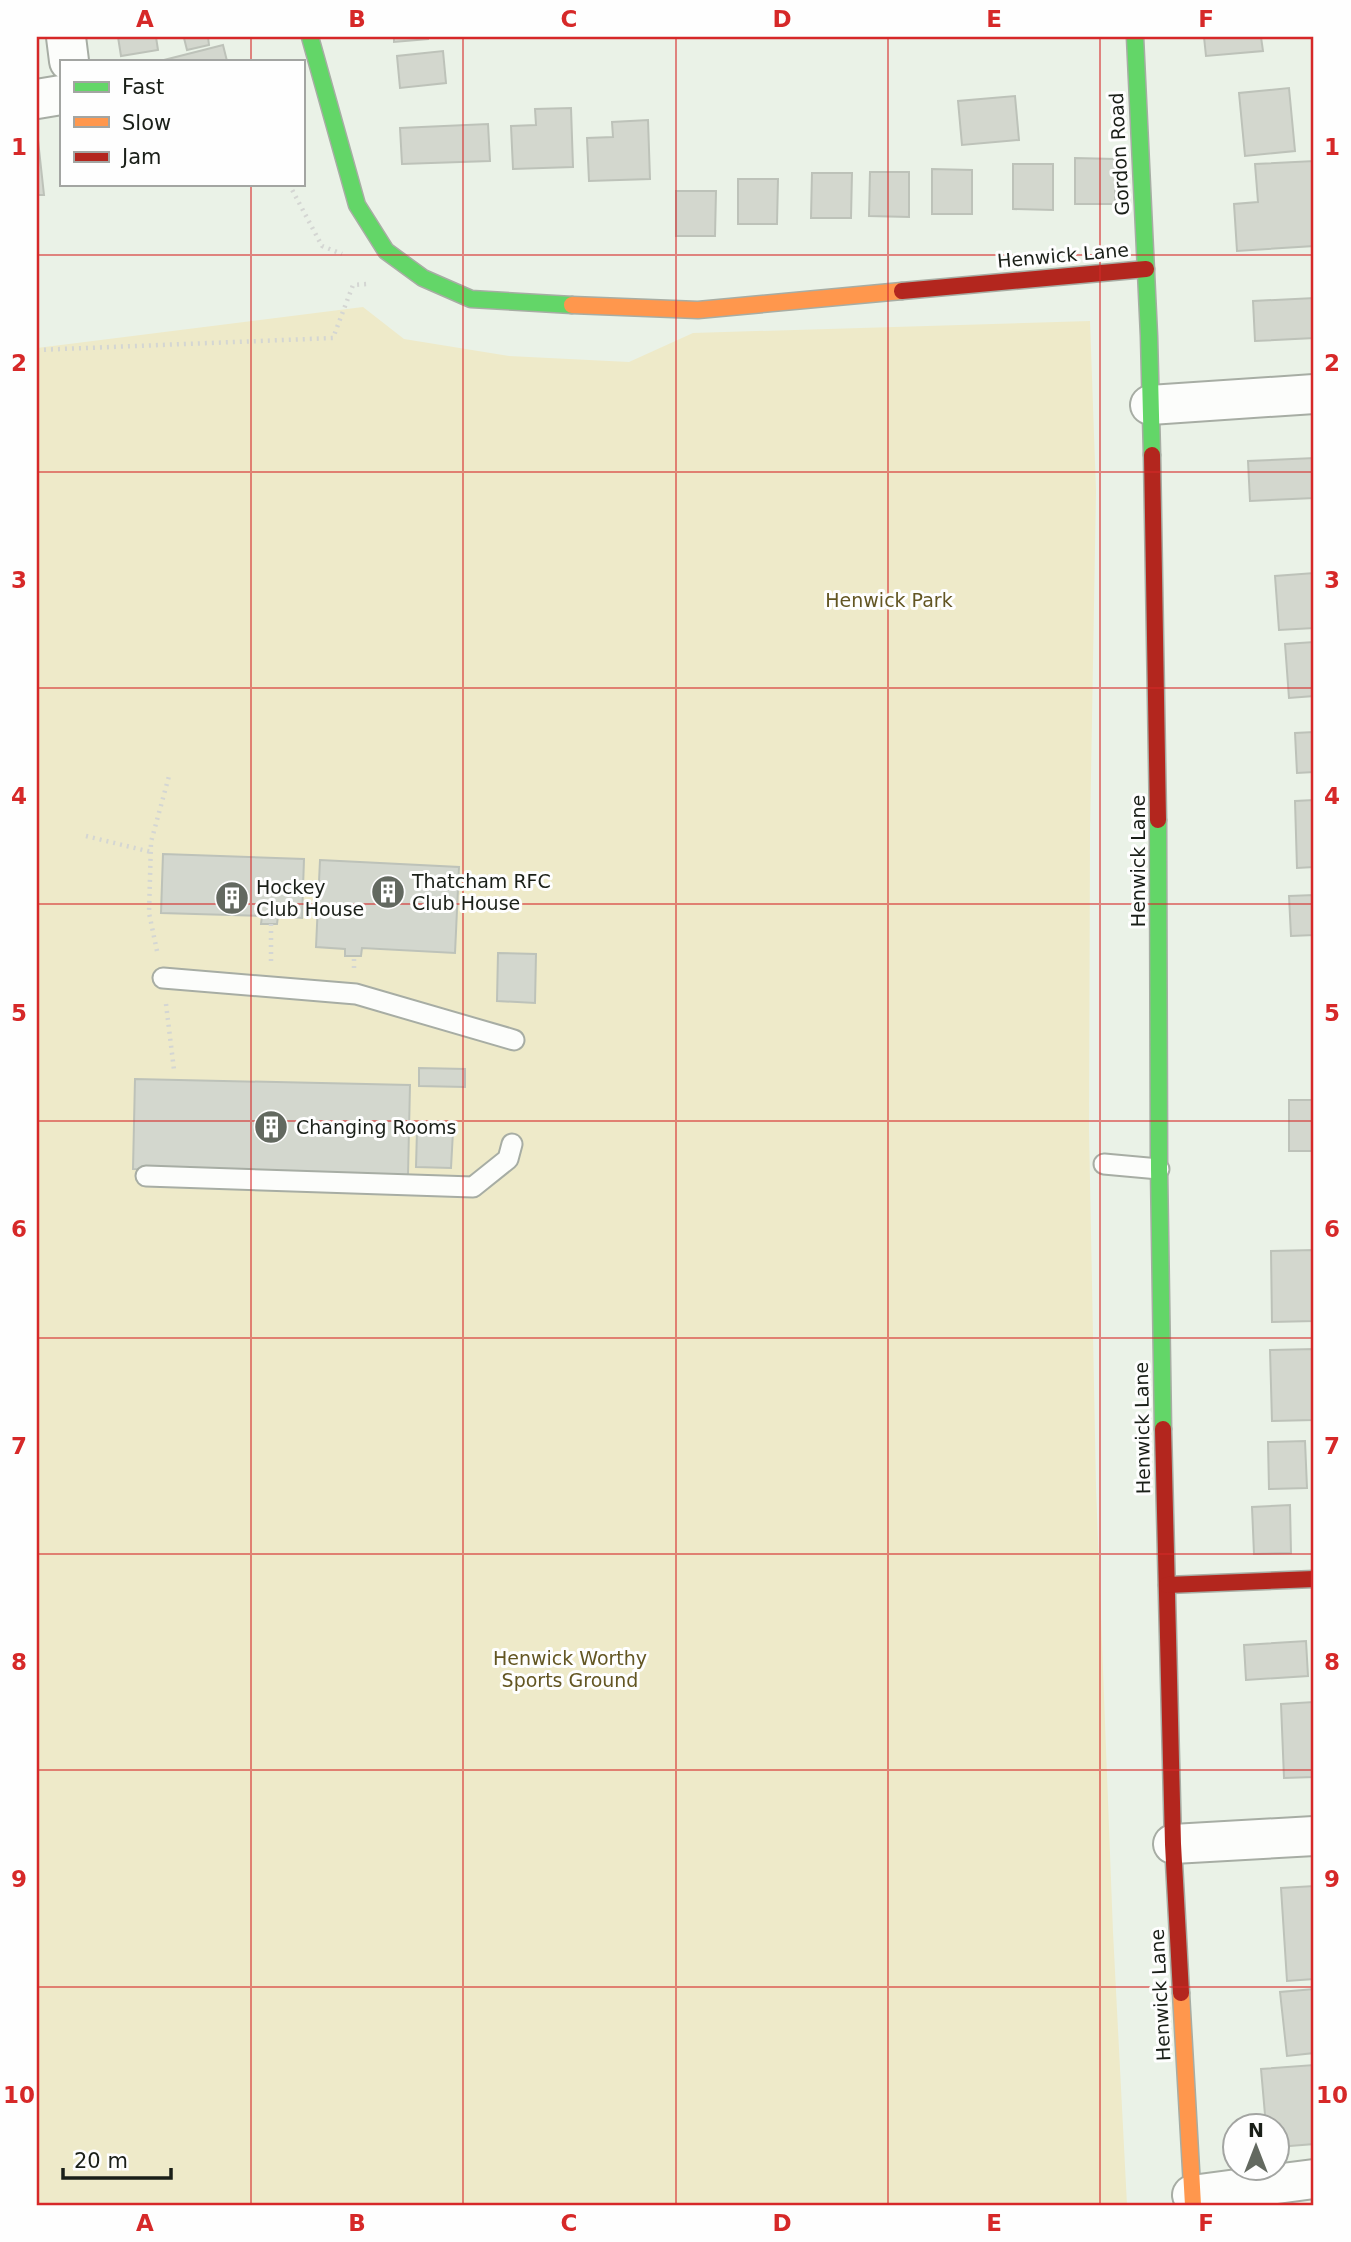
<svg xmlns="http://www.w3.org/2000/svg" width="1351" height="2242" font-family="'DejaVu Sans',sans-serif">
<rect width="100%" height="100%" fill="#eaf2e7"/>
<!-- green -->
<path fill="#eeeac9" d="M363,307L404,339L509,356L629,362L693,333L1090,321L1096,491L1090,833L1089,1131L1096,1487L1113,1932L1127,2205H37V348Z"/>
<!-- building -->
<g fill="#d3d7ce" stroke="#bdc2b9" stroke-width="2">
<path d="M118,37H156L158,50L121,56Z"/>
<path d="M190,37H208L209,45L187,50L184,38Z"/>
<path d="M394,37H428V39L394,42Z"/>
<path d="M1204,37H1261L1263,51L1206,56Z"/>
<path d="M223,45L227,61H160Z"/>
<path d="M443,51L446,83L400,88L397,56Z"/>
<path d="M1289,88L1295,151L1245,156L1239,93Z"/>
<path d="M1015,96L1019,140L962,145L958,101Z"/>
<path d="M571,108L573,167L513,169L511,126L536,125L535,109Z"/>
<path d="M648,120L650,179L589,181L587,138L613,137L612,122Z"/>
<path d="M488,124L490,161L402,164L400,128Z"/>
<path d="M37,131L44,195H37Z"/>
<path d="M1075,158L1115,159V204H1075Z"/>
<path d="M1314,161V246L1237,251L1234,204L1258,202L1255,164Z"/>
<path d="M1013,164H1053V210L1013,209Z"/>
<path d="M932,169L972,170V214H932Z"/>
<path d="M870,172H909V217L869,216Z"/>
<path d="M812,173H852L851,218H811Z"/>
<path d="M738,179H778L777,224H738Z"/>
<path d="M676,191H716L715,236H676Z"/>
<path d="M1314,298V338L1255,341L1253,301Z"/>
<path d="M1314,458V498L1250,501L1248,461Z"/>
<path d="M1314,573V628L1279,630L1275,576Z"/>
<path d="M1314,642V696L1289,698L1285,644Z"/>
<path d="M1314,732V772L1297,773L1295,733Z"/>
<path d="M1314,800V867L1297,868L1295,801Z"/>
<path d="M163,854L304,859L302,918L278,916L277,924H261L262,916L161,913Z"/>
<path d="M320,860L459,867L455,953L362,948L361,956H345V949L316,947Z"/>
<path d="M1314,895V935L1291,936L1289,896Z"/>
<path d="M498,953L536,954L535,1003L497,1001Z"/>
<path d="M419,1068L465,1069V1087L419,1086Z"/>
<path d="M135,1079L410,1085L408,1175L133,1169Z"/>
<rect x="1289" y="1100" width="25" height="51"/>
<path d="M417,1130L453,1131L451,1168L416,1167Z"/>
<path d="M1314,1250V1321L1272,1322L1271,1251Z"/>
<path d="M1314,1349V1420L1272,1421L1270,1350Z"/>
<path d="M1305,1441L1307,1488L1269,1489L1268,1442Z"/>
<path d="M1290,1505L1291,1553L1254,1554L1252,1507Z"/>
<path d="M1306,1641L1308,1676L1246,1680L1244,1645Z"/>
<path d="M1314,1702V1777L1284,1778L1281,1704Z"/>
<path d="M1314,1886V1979L1287,1981L1281,1888Z"/>
<path d="M1314,1989V2053L1287,2056L1280,1992Z"/>
<path d="M1314,2065V2144L1278,2147V2126H1266L1261,2069Z"/>
</g>
<g fill="none" stroke-linecap="round" stroke-linejoin="round">
<!-- lane casing -->
<g stroke="#a7ada4" stroke-width="23">
<g id="lane">
<path d="M163,978L356,994L514,1040"/>
<path d="M1104,1164L1159,1169"/>
<path d="M146,1176L473,1187L508,1159L512,1144"/>
</g>
</g>
<!-- street casing -->
<g stroke="#a7ada4" stroke-width="42">
<g id="street">
<path d="M66,37L69,61"/>
<path d="M37,99L61,95"/>
<path d="M1150,405L1314,394"/>
<path d="M1173,1844L1314,1836"/>
<path d="M1192,2195L1314,2179"/>
</g>
</g>
<!-- fast casing -->
<g stroke="#a7ada4" stroke-width="19">
<g id="fast">
<path d="M310,37L357,205L386,251L423,278L471,299L572,305"/>
<path d="M1135,37L1149,336L1152,455"/>
<path d="M1158,820L1159,1169L1163,1429"/>
</g>
</g>
<!-- slow casing -->
<g stroke="#a7ada4" stroke-width="19">
<g id="slow">
<path d="M572,305L698,310L902,291"/>
<path d="M1181,1993L1193,2205"/>
</g>
</g>
<!-- jam casing -->
<g stroke="#a7ada4" stroke-width="19">
<g id="jam">
<path d="M902,291L1146,269"/>
<path d="M1152,455L1158,820"/>
<path d="M1163,1429L1173,1844L1181,1993"/>
<path d="M1167,1585L1314,1579"/>
</g>
</g>
<!-- path -->
<g stroke="#d4d6d3" stroke-width="4.5" stroke-dasharray="2 5" stroke-linecap="butt">
<path d="M289,184L322,246L342,254"/>
<path d="M37,350L333,338L353,285L367,284"/>
<path d="M86,836L151,852"/>
<path d="M157,951L149,913L151,842L169,776"/>
<path d="M271,961V924"/>
<path d="M354,968V956"/>
<path d="M166,1004L174,1070"/>
</g>
<!-- lane -->
<use href="#lane" stroke="#fcfdfb" stroke-width="19"/>
<!-- street -->
<use href="#street" stroke="#fcfdfb" stroke-width="38"/>
<!-- fast -->
<use href="#fast" stroke="#63d668" stroke-width="16"/>
<!-- slow -->
<use href="#slow" stroke="#ff974d" stroke-width="16"/>
<!-- jam -->
<use href="#jam" stroke="#b3261e" stroke-width="16"/>
</g>
<!-- grid -->
<path fill="none" stroke="#d62828" stroke-width="2" stroke-opacity="0.55" d="M251,37V61M463,37V2205M676,37V2205M888,37V2205M1100,37V2205M251,184V2205M37,255H1314M37,472H1314M37,688H1314M37,904H1314M37,1121H1314M37,1338H1314M37,1554H1314M37,1770H1314M37,1987H1314"/>
<!-- icons -->
<defs>
<g id="building-disc" transform="scale(1.75)"><circle r="9.5" fill="#636960" stroke="#fefefe"/><path d="M-4-6H4V6H1V3H-1V6H-4ZM-2.5-4.3h1.7v1.8h-1.7ZM.8-4.3h1.7v1.8H.8ZM-2.5-1h1.7V.8h-1.7ZM.8-1h1.7V.8H.8Z" fill="#fff"/></g>
</defs>
<g fill-rule="evenodd">
<use href="#building-disc" x="388" y="892"/>
<use href="#building-disc" x="232" y="898"/>
<use href="#building-disc" x="271" y="1127"/>
</g>
<g text-anchor="middle" dominant-baseline="central" stroke-width="6" stroke-linejoin="round" paint-order="stroke">
<!-- street labels -->
<g font-size="19" fill="#1a1f18" stroke="#fefefe">
<text transform="translate(1119 154) rotate(-93)">Gordon Road</text>
<text transform="translate(1063 255) rotate(-5)">Henwick Lane</text>
<text transform="translate(1138 861) rotate(-90)">Henwick Lane</text>
<text transform="translate(1142 1428) rotate(-91)">Henwick Lane</text>
<text transform="translate(1160 1995) rotate(-93)">Henwick Lane</text>
</g>
<!-- park labels -->
<g font-size="19" fill="#635623" stroke="#fefefe">
<text x="889" y="600">Henwick Park</text>
<text x="570" y="1658">Henwick Worthy<tspan x="570" dy="22">Sports Ground</tspan></text>
</g>
<!-- poi labels -->
<g font-size="19" fill="#1a1f18" stroke="#fefefe" text-anchor="start">
<text x="412" y="881">Thatcham RFC<tspan x="412" dy="22">Club House</tspan></text>
<text x="256" y="887">Hockey<tspan x="256" dy="22">Club House</tspan></text>
<text x="296" y="1127">Changing Rooms</text>
</g>
</g>
<!-- border -->
<rect width="1351" height="2242" fill="none" stroke="#fefefe" stroke-width="77"/>
<!-- legend -->
<rect x="60" y="60" width="245" height="126" fill="#fefefe" stroke="#a3a5a2" stroke-width="2"/>
<rect x="74" y="82" width="35" height="10" fill="#63d668" stroke="#a3a5a2" stroke-width="2"/>
<text x="122" y="94" font-size="21" fill="#1a1f18">Fast</text>
<rect x="74" y="117" width="35" height="10" fill="#ff974d" stroke="#a3a5a2" stroke-width="2"/>
<text x="122" y="130" font-size="21" fill="#1a1f18">Slow</text>
<rect x="74" y="152" width="35" height="10" fill="#b3261e" stroke="#a3a5a2" stroke-width="2"/>
<text x="122" y="164" font-size="21" fill="#1a1f18">Jam</text>
<!-- north arrow -->
<g transform="translate(1256 2147)"><circle r="33" fill="#fefefe" stroke="#a3a5a2" stroke-width="2"/>
<path d="M0-5L12 26L0 18L-12 26Z" fill="#636960"/>
<text y="-10" font-size="19" font-weight="bold" text-anchor="middle" fill="#1a1f18">N</text>
</g>
<!-- scale -->
<path d="M63 2168v10h108v-10" fill="none" stroke="#1a1f18" stroke-width="3.5"/>
<text x="74" y="2168" font-size="21" fill="#1a1f18" stroke="#fefefe" stroke-width="5" paint-order="stroke">20 m</text>
<rect x="38" y="38" width="1274" height="2166" fill="none" stroke="#d62828" stroke-width="2.5"/>
<g font-size="23" text-anchor="middle" font-weight="bold" fill="#d62828">
<text x="145" y="27">A</text>
<text x="357" y="27">B</text>
<text x="569" y="27">C</text>
<text x="782" y="27">D</text>
<text x="994" y="27">E</text>
<text x="1206" y="27">F</text>
<text x="19" y="155">1</text>
<text x="1332" y="155">1</text>
<text x="19" y="371">2</text>
<text x="1332" y="371">2</text>
<text x="19" y="588">3</text>
<text x="1332" y="588">3</text>
<text x="19" y="804">4</text>
<text x="1332" y="804">4</text>
<text x="19" y="1021">5</text>
<text x="1332" y="1021">5</text>
<text x="19" y="1237">6</text>
<text x="1332" y="1237">6</text>
<text x="19" y="1454">7</text>
<text x="1332" y="1454">7</text>
<text x="19" y="1670">8</text>
<text x="1332" y="1670">8</text>
<text x="19" y="1887">9</text>
<text x="1332" y="1887">9</text>
<text x="19" y="2103">10</text>
<text x="1332" y="2103">10</text>
<text x="145" y="2231">A</text>
<text x="357" y="2231">B</text>
<text x="569" y="2231">C</text>
<text x="782" y="2231">D</text>
<text x="994" y="2231">E</text>
<text x="1206" y="2231">F</text>
</g>
</svg>
